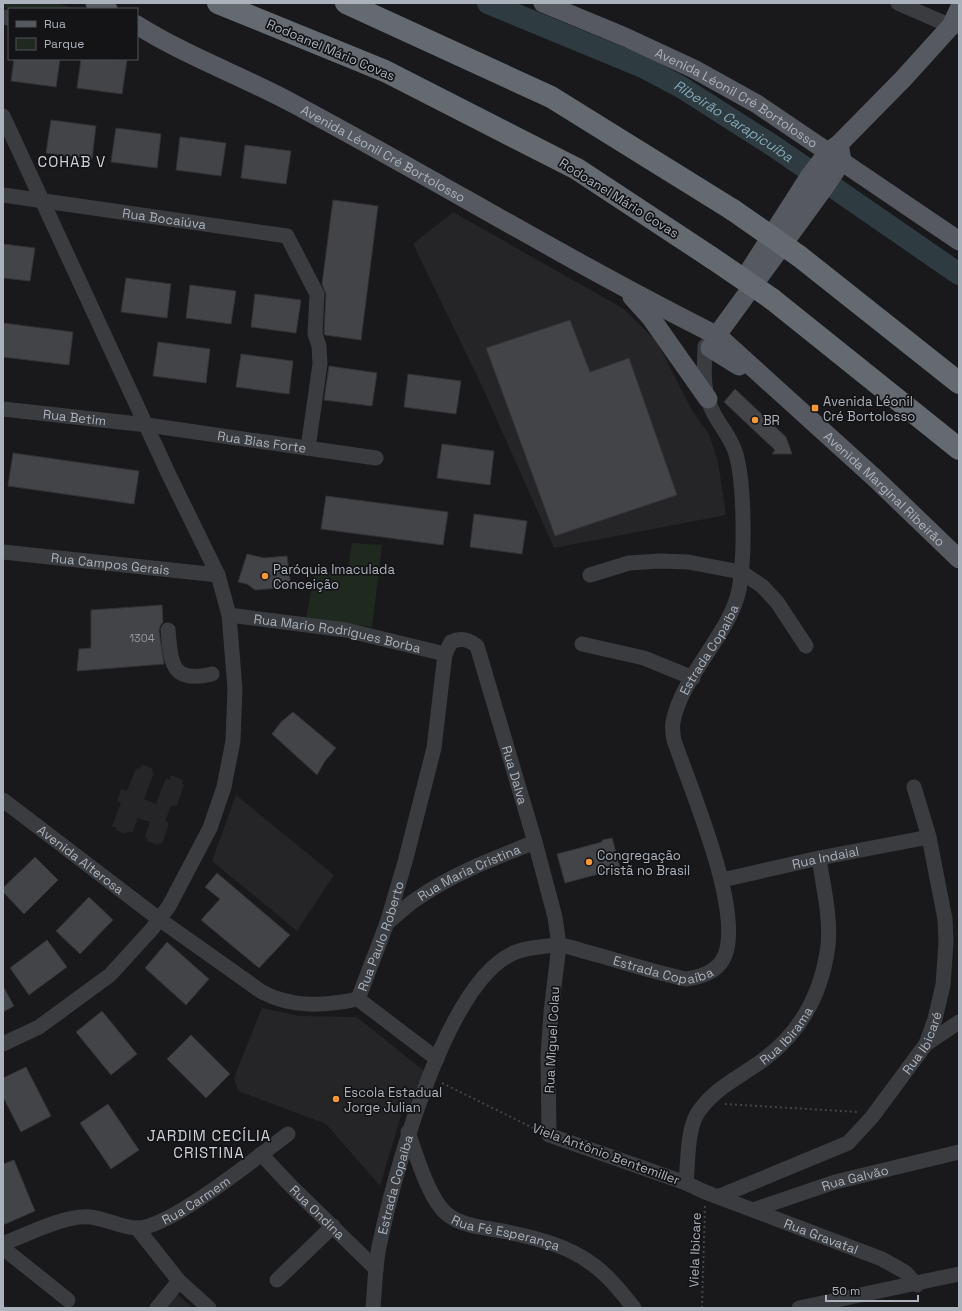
<svg xmlns="http://www.w3.org/2000/svg" width="962" height="1311" font-family="'Space Grotesk',sans-serif">
<rect width="100%" height="100%" fill="#19191b"/>
<!-- built -->
<g fill="#252528">
<path d="M453,212L624,309L657,342L693,412L709,434L718,462L726,515L554,548L481,384L413,244Z"/>
<path d="M142,764L153,769L152,771L154,773L144,799L156,804L166,778L170,780L171,775L183,780L182,783L184,785L177,806H171L165,821L169,823L162,844L159,843L158,845L147,841L148,839L145,837L150,822L138,818L132,833L127,831L126,834L116,830L117,828L112,826L121,803L117,801L121,789L127,791L136,768L139,769Z"/>
<path d="M236,795L334,875L297,931L212,861Z"/>
<path d="M262,1008L299,1016L357,1017L424,1071L409,1107L403,1109L380,1186L326,1124L238,1091L234,1078Z"/>
<path d="M176,1293L193,1308H165Z"/>
</g>
<!-- green -->
<g fill="#202920">
<path d="M3,3H57L77,9H20L3,7Z"/>
<path d="M352,543L382,545L372,627L306,618L315,571L347,574Z"/>
</g>
<g fill="none" stroke-linecap="round" stroke-linejoin="round">
<!-- river -->
<path stroke="#2e3b40" stroke-width="22" id="s1" d="M488,3L643,67L681,87L775,147L959,274"/>
</g>
<!-- building -->
<g fill="#434448" stroke="#333337">
<path d="M14,59H60L56,87L11,81Z"/>
<path d="M81,59L127,60L122,94L77,88Z"/>
<path d="M51,120L96,126L92,159L46,153Z"/>
<path d="M116,128L161,134L157,168L111,162Z"/>
<path d="M180,137L226,143L221,176L176,170Z"/>
<path d="M245,145L291,151L286,184L241,178Z"/>
<path d="M333,200L378,206L361,340L325,335L324,333L326,294L322,284Z"/>
<path d="M3,244L35,248L30,281L3,278Z"/>
<path d="M126,278L171,284L167,318L121,312Z"/>
<path d="M190,285L236,291L231,324L186,318Z"/>
<path d="M255,294L301,300L296,333L251,327Z"/>
<path d="M570,320L590,372L629,358L677,495L555,536L486,348Z"/>
<path d="M3,323L73,332L69,365L3,357Z"/>
<path d="M158,342L210,349L206,383L153,376Z"/>
<path d="M241,354L293,361L289,394L236,387Z"/>
<path d="M329,366L377,373L372,406L324,400Z"/>
<path d="M408,374L461,381L456,414L404,407Z"/>
<path d="M735,389L786,437L792,454H772L775,450L724,402Z"/>
<path d="M442,444L494,451L490,485L437,478Z"/>
<path d="M13,453L139,471L134,504L8,486Z"/>
<path d="M326,496L448,512L443,545L321,529Z"/>
<path d="M474,514L527,521L522,554L470,547Z"/>
<path d="M247,554L264,558L287,556L291,587L255,590L247,584L238,582Z"/>
<path d="M162,605L163,622L160,626L159,631L164,664L77,671L79,649L91,648V610Z"/>
<path d="M293,712L336,748L325,761L317,775L272,734L281,722Z"/>
<path d="M612,838L621,871L611,874L610,871L565,883L557,854L602,842V840Z"/>
<path d="M35,857L58,880L24,914L3,892V888Z"/>
<path d="M217,873L290,935L259,968L201,920L220,899L205,887Z"/>
<path d="M89,897L113,920L80,954L56,931Z"/>
<path d="M47,940L67,967L29,995L10,968Z"/>
<path d="M167,942L209,979L186,1005L145,968Z"/>
<path d="M3,986L14,1006L3,1012Z"/>
<path d="M102,1011L137,1054L111,1075L76,1032Z"/>
<path d="M191,1035L230,1074L206,1098L167,1059Z"/>
<path d="M26,1067L51,1116L21,1132L3,1097V1078Z"/>
<path d="M108,1104L139,1150L111,1169L80,1123Z"/>
<path d="M14,1160L35,1211L3,1225V1164Z"/>
</g>
<g fill="none" stroke-linecap="round" stroke-linejoin="round">
<!-- path -->
<g stroke="#404347" stroke-width="2" stroke-dasharray="2 3" stroke-linecap="butt">
<path d="M442,1083L535,1129"/>
<path d="M725,1104L858,1112"/>
<path d="M702,1308L705,1205"/>
</g>
<!-- minor -->
<g stroke="#3a3c40" stroke-width="15">
<path d="M898,3L951,26L959,27"/>
<path d="M3,17L9,18"/>
<path d="M3,116L169,475L218,575L229,615L235,689L233,741L224,787L210,828L169,906L152,929L110,975L39,1027L3,1044"/>
<path id="s2" d="M3,195L287,236L317,294L315,334L319,346L320,364L308,448"/>
<path id="s3" d="M3,409L147,425L376,458"/>
<path id="s4" d="M3,552L218,575"/>
<path d="M590,575L629,563L660,561L688,562L741,572L762,586L777,602L806,646"/>
<path id="s5" d="M229,615L346,630L445,654"/>
<path d="M168,630C171,663 171,684 212,674"/>
<path d="M582,644L644,658L693,678"/>
<path id="s6" d="M3,800L159,919L262,992C292,1008 325,1006 358,999"/>
<path id="s7" d="M722,880L819,858L929,837"/>
<path id="s8" d="M387,923C397,915 407,905 418,898C454,873 495,858 535,842"/>
<path id="s9" d="M358,999L387,923L405,862L434,748L445,654L451,642C461,637 469,640 477,646L535,842L555,917L559,945L551,1012L548,1056L549,1135L686,1183L705,1192L882,1259L905,1272L917,1285"/>
<path d="M358,999L437,1059"/>
<path d="M926,1044L959,1022"/>
<path id="s10" d="M408,1132C416,1154 429,1200 447,1214C462,1227 489,1228 508,1232C536,1238 569,1246 592,1264C608,1275 622,1293 634,1308"/>
<path id="s11" d="M261,1154L290,1185L376,1269"/>
<path id="s12" d="M686,1183C688,1164 687,1131 697,1114C714,1087 743,1076 767,1057C803,1029 822,991 828,946C831,917 823,886 819,858"/>
<path id="s13" d="M720,1196L848,1143L872,1117L926,1044L935,1019L943,985L946,942L945,919L929,837L914,787"/>
<path id="s14" d="M753,1210L835,1182L959,1152"/>
<path d="M137,1228L179,1281L209,1308"/>
<path id="s15" d="M3,1244C25,1235 67,1214 90,1217C104,1218 123,1228 137,1228C169,1229 260,1155 288,1134"/>
<path d="M3,1248L68,1300"/>
<path d="M277,1280L333,1226"/>
<path d="M157,1308L179,1281"/>
<path id="s16" d="M373,1308C375,1286 375,1263 380,1242C395,1173 446,979 516,952C527,948 545,946 557,945C567,945 578,950 587,952C620,961 653,972 686,979C702,977 719,971 725,955C743,909 690,788 674,740C673,735 672,728 673,722C681,677 730,634 739,590C745,558 745,481 735,451C730,437 721,427 714,414C702,392 704,371 705,346"/>
<path d="M799,1308L959,1274"/>
</g>
<!-- major -->
<g stroke="#56595f" stroke-width="19">
<path d="M95,3L108,9"/>
<path id="s17" d="M543,3L625,37L694,69L757,104L959,241"/>
<path id="s18" d="M137,25C186,56 242,76 294,104C433,178 567,260 708,331"/>
<path id="s19" d="M839,144L842,161L824,188L717,335L877,480L959,559"/>
<path d="M744,279L809,177L828,152L839,144L903,79L951,26L959,9"/>
<path d="M632,297L651,318L708,399"/>
<path d="M710,348L739,366"/>
</g>
<!-- highway -->
<g stroke="#656a71" stroke-width="22">
<path d="M218,3L385,71L577,169L712,258"/>
<path d="M346,3L551,97L733,210"/>
<path d="M799,256L959,383"/>
<path d="M772,299L959,449"/>
</g>
<!-- highway-bridge -->
<g stroke="#656a71" stroke-width="22">
<path d="M733,210L799,256"/>
<path d="M712,258L772,299"/>
</g>
</g>
<!-- markers -->
<g fill="#f69836" stroke="#141416" stroke-width="1.5">
<rect x="811" y="404" width="8" height="8" rx="2"/>
<circle cx="755" cy="420" r="4"/>
<circle cx="265" cy="576" r="4"/>
<circle cx="589" cy="862" r="4"/>
<circle cx="336" cy="1099" r="4"/>
</g>
<g text-anchor="middle" dominant-baseline="central" stroke-width="3.5" stroke-linejoin="round" paint-order="stroke">
<!-- number labels -->
<g font-size="11" fill="#91969e">
<text x="142" y="638">1304</text>
</g>
<!-- street labels -->
<g font-size="13" fill="#abb2bb" stroke="#141416">
<text transform="translate(331 50) rotate(23)">Rodoanel Mário Covas</text>
<text stroke="none"><textPath href="#s17" startOffset="216">Avenida Léonil Cré Bortolosso</textPath></text>
<text stroke="none"><textPath href="#s18" startOffset="278">Avenida Léonil Cré Bortolosso</textPath></text>
<text transform="translate(619 198) rotate(32)">Rodoanel Mário Covas</text>
<text stroke="none"><textPath href="#s2" startOffset="163">Rua Bocaiúva</textPath></text>
<text stroke="none"><textPath href="#s3" startOffset="72">Rua Betim</textPath></text>
<text stroke="none"><textPath href="#s3" startOffset="261">Rua Bias Forte</textPath></text>
<text stroke="none"><textPath href="#s19" startOffset="459">Avenida Marginal Ribeirão</textPath></text>
<text stroke="none"><textPath href="#s4" startOffset="108">Rua Campos Gerais</textPath></text>
<text stroke="none"><textPath href="#s5" startOffset="110">Rua Mario Rodrigues Borba</textPath></text>
<text stroke="none"><textPath href="#s16" startOffset="941">Estrada Copaíba</textPath></text>
<text stroke="none"><textPath href="#s9" startOffset="533">Rua Dalva</textPath></text>
<text stroke="none"><textPath href="#s7" startOffset="106">Rua Indaial</textPath></text>
<text stroke="none"><textPath href="#s6" startOffset="98">Avenida Alterosa</textPath></text>
<text stroke="none"><textPath href="#s8" startOffset="97">Rua Maria Cristina</textPath></text>
<text stroke="none"><textPath href="#s9" startOffset="67">Rua Paulo Roberto</textPath></text>
<text stroke="none"><textPath href="#s16" startOffset="546">Estrada Copaíba</textPath></text>
<text stroke="none"><textPath href="#s12" startOffset="190">Rua Ibirama</textPath></text>
<text transform="translate(552 1040) rotate(-87)">Rua Miguel Colau</text>
<text stroke="none"><textPath href="#s13" startOffset="264">Rua Ibicaré</textPath></text>
<text transform="translate(606 1154) rotate(20)">Viela Antônio Bentemiller</text>
<text stroke="none"><textPath href="#s14" startOffset="107">Rua Galvão</textPath></text>
<text stroke="none"><textPath href="#s16" startOffset="126">Estrada Copaíba</textPath></text>
<text stroke="none"><textPath href="#s15" startOffset="206">Rua Carmem</textPath></text>
<text stroke="none"><textPath href="#s11" startOffset="81">Rua Ondina</textPath></text>
<text stroke="none"><textPath href="#s10" startOffset="154">Rua Fé Esperança</textPath></text>
<text stroke="none"><textPath href="#s9" startOffset="1190">Rua Gravatal</textPath></text>
<text transform="translate(695 1250) rotate(-88)">Viela Ibicare</text>
</g>
<!-- poi labels -->
<g font-size="13" fill="#abb2bb" stroke="#141416" text-anchor="start">
<text x="823" y="401">Avenida Léonil<tspan x="823" dy="15">Cré Bortolosso</tspan></text>
<text x="763" y="420">BR</text>
<text x="273" y="569">Paróquia Imaculada<tspan x="273" dy="15">Conceição</tspan></text>
<text x="597" y="855">Congregação<tspan x="597" dy="15">Cristã no Brasil</tspan></text>
<text x="344" y="1092">Escola Estadual<tspan x="344" dy="15">Jorge Julian</tspan></text>
</g>
<!-- water labels -->
<g font-size="14" font-style="italic" fill="#82a6b6" stroke="#141416">
<text stroke="none"><textPath href="#s1" startOffset="273">Ribeirão Carapicuíba</textPath></text>
</g>
<!-- quarter labels -->
<g font-size="15" letter-spacing="1" fill="#ccd0d7" stroke="#141416">
<text x="72" y="161">COHAB V</text>
<text x="209" y="1135">JARDIM CECÍLIA<tspan x="209" dy="17">CRISTINA</tspan></text>
</g>
</g>
<!-- border -->
<rect width="962" height="1311" fill="none" stroke="#abb2bb" stroke-width="8"/>
<!-- legend -->
<rect x="8" y="8" width="130" height="52" fill="#141416" stroke="#505358"/>
<rect x="16" y="21" width="20" height="6" fill="#56595f" stroke="#505358"/>
<text x="44" y="28" font-size="12" fill="#abb2bb">Rua</text>
<rect x="16" y="38" width="20" height="12" fill="#202920" stroke="#505358"/>
<text x="44" y="48" font-size="12" fill="#abb2bb">Parque</text>
<!-- scale -->
<path d="M826 1295v6h92v-6" fill="none" stroke="#abb2bb" stroke-width="2"/>
<text x="832" y="1295" font-size="12" fill="#abb2bb" stroke="#141416" stroke-width="3" paint-order="stroke">50 m</text>
</svg>
